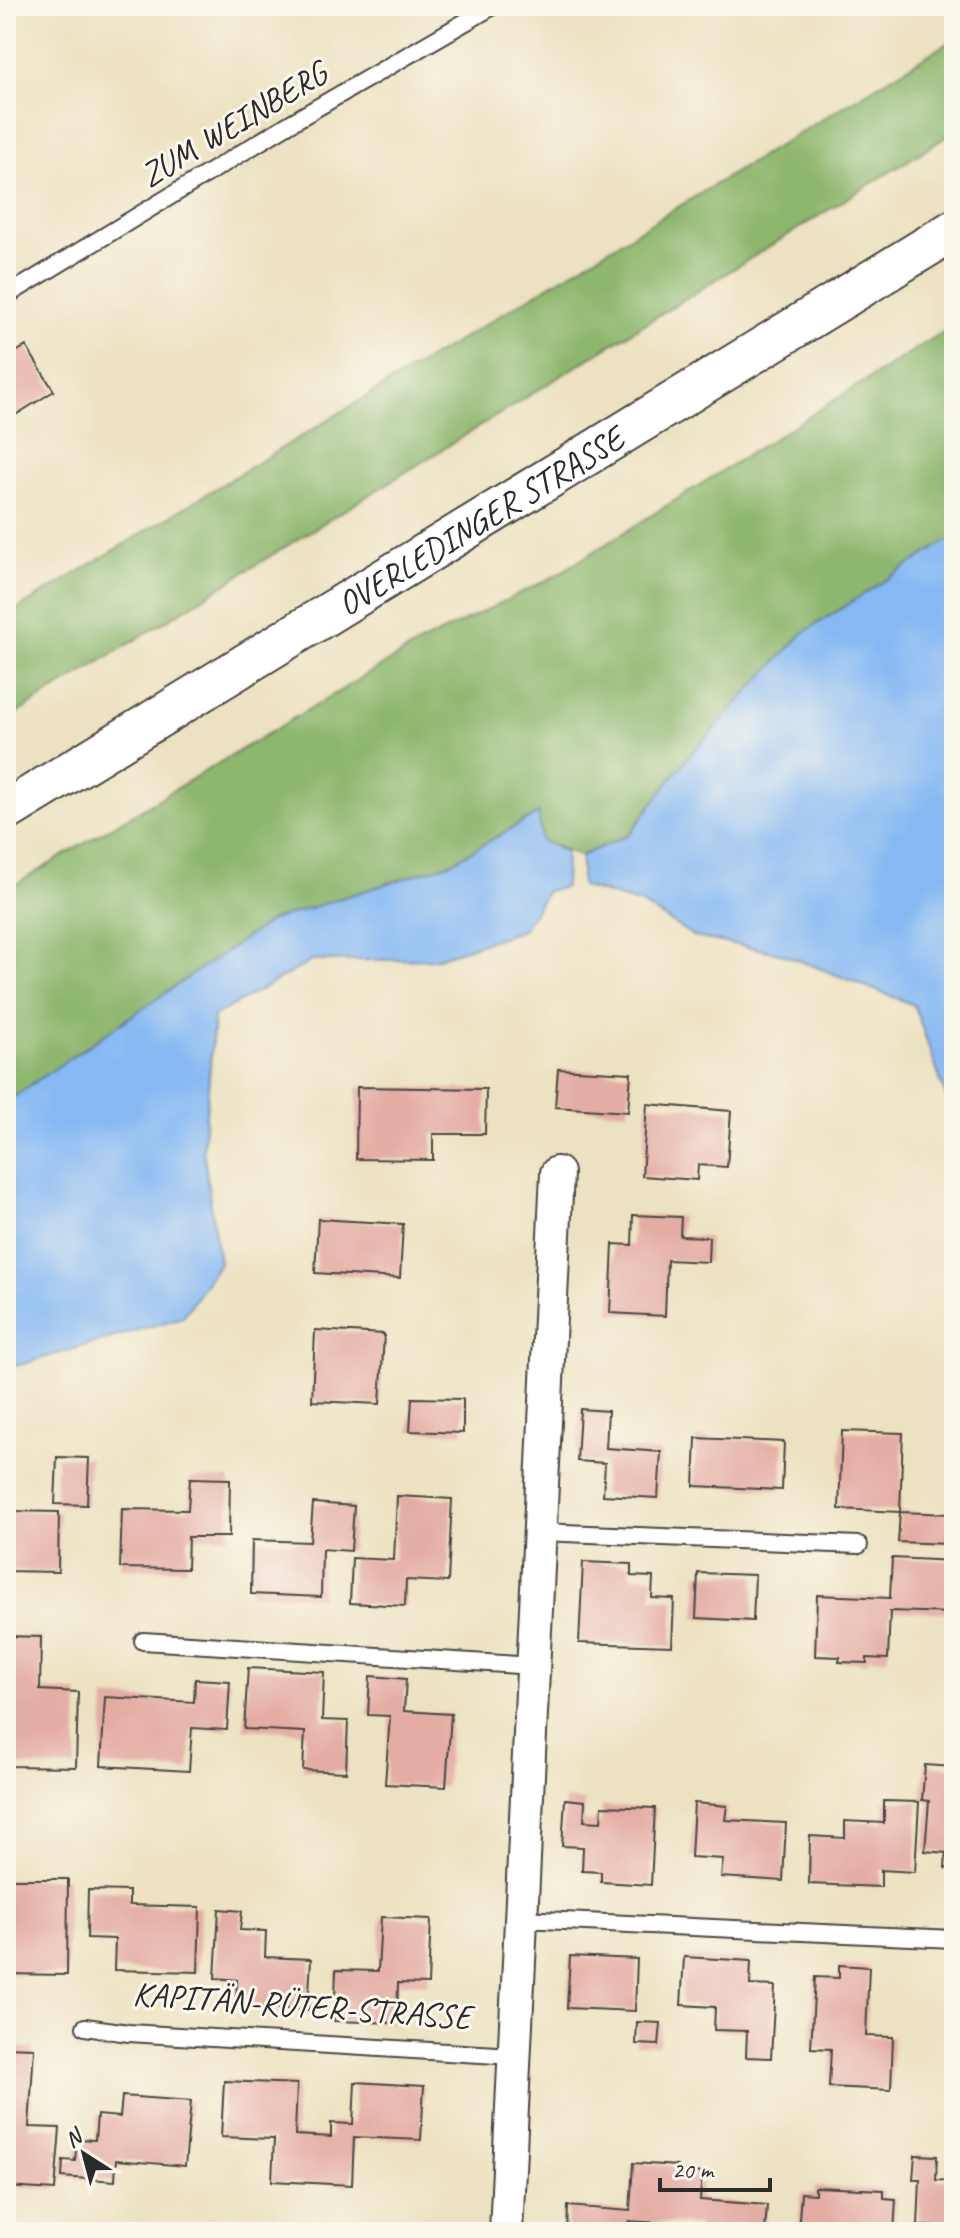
<svg xmlns="http://www.w3.org/2000/svg" width="960" height="2238" font-family="Caveat,sans-serif">
<rect width="100%" height="100%" fill="#fbf7ec"/>
<filter id="ink" filterUnits="userSpaceOnUse"><feTurbulence type="fractalNoise" baseFrequency=".0125" numOctaves="2"/><feDisplacementMap in="SourceGraphic" scale="16" xChannelSelector="R" yChannelSelector="G"/><feConvolveMatrix kernelMatrix="1 2 1 2 8 2 1 2 1" color-interpolation-filters="sRGB"/></filter>
<filter id="wash" filterUnits="userSpaceOnUse"><feTurbulence type="fractalNoise" baseFrequency=".006" numOctaves="4" result="noise"/><feDisplacementMap in="SourceGraphic" scale="32" xChannelSelector="R" yChannelSelector="G"/><feGaussianBlur stdDeviation="1.8" result="paint"/><feColorMatrix in="noise" values="0 0 0 0 0 0 0 0 0 0 0 0 0 0 0 0 0 1.4 0 .05"/><feComposite in="paint" operator="in"/></filter>
<g filter="url(#wash)">
<rect width="100%" height="100%" fill="#ece1c0"/>
<!-- forest -->
<path fill="#8eb76e" stroke="#5c714c" stroke-width="2" d="M954 39V132L6 720V616Z
M954 325V541L945 543 803 633 689 756 628 835 580 856 541 840 538 813 449 864 272 920 6 1102V890L420 643 555 576Z"/>
<!-- water -->
<path fill="#86b9f3" stroke="#58728f" stroke-width="2" d="M954 541V1119L914 1005 780 953 695 937 642 904 581 886V856L629 835 689 756 803 633 945 542Z
M539 813 541 840 566 852 565 887 547 891 523 930 434 959 312 961 214 1016 203 1150 219 1263 183 1317 6 1369V1102L272 920 449 864Z"/>
<g id="blocks">
<!-- building -->
<path fill="#e4ada4" d="M26 346 54 391 6 421V358Z
M558 1069 631 1073 628 1112 555 1107Z
M357 1087 486 1089 485 1134H433V1160L356 1159Z
M647 1104 731 1111 727 1167 698 1165 697 1180 642 1176Z
M633 1215 681 1217 680 1236 709 1237 708 1262 667 1260 665 1316 610 1313 613 1244 632 1245Z
M318 1219 403 1224 400 1278 315 1273Z
M315 1330 384 1334 380 1404 312 1401Z
M412 1398 463 1399V1433L410 1431Z
M580 1409 608 1411 606 1448 661 1452 658 1498 603 1495 605 1463 577 1461Z
M842 1431 903 1433 900 1512 839 1509Z
M696 1438 784 1442 782 1490 694 1486Z
M57 1457 89 1458 87 1505 55 1504Z
M190 1478 230 1479 229 1537H188L187 1569 120 1568 122 1509 188 1510Z
M397 1496 452 1499 448 1582 406 1580 405 1606 350 1603 352 1558 394 1560Z
M313 1503 354 1506 351 1551 322 1549 321 1597 251 1594 252 1540 310 1542Z
M7 1511 59 1512 58 1572 6 1571Z
M900 1512 950 1514 948 1544 898 1542Z
M892 1558 954 1561V1613L890 1611 888 1659 867 1658V1663L839 1662 840 1657 815 1656 817 1595 890 1598Z
M583 1562 631 1564V1576L653 1577 652 1598 674 1599 672 1646 579 1643Z
M698 1573 755 1575 753 1621 696 1618Z
M6 1636 41 1637 40 1690 78 1692 76 1767 7 1766 9 1689H6Z
M248 1668 324 1672 322 1720 348 1721 346 1772 303 1770 305 1732 244 1729Z
M370 1676 406 1679 404 1711 451 1714 446 1787 385 1784 390 1716 368 1715Z
M195 1679 230 1681 227 1730 192 1728 189 1771 101 1766 105 1697 194 1702Z
M925 1765 953 1767 951 1791H954V1869L945 1868 946 1853 925 1851 929 1801 922 1800Z
M565 1799 585 1801 584 1821 601 1822 602 1806 655 1808 651 1885 601 1882V1872L582 1871 583 1847 562 1846Z
M884 1801 919 1802 915 1872 881 1870V1887L809 1884 810 1836 845 1838V1821L884 1823Z
M694 1803 727 1806 725 1820 786 1823 783 1881 721 1877 723 1859 691 1857Z
M6 1879H68L67 1975 6 1974Z
M88 1890 129 1891V1905L200 1907 198 1972 114 1970 115 1939 87 1938Z
M219 1909 242 1911 240 1930 266 1931 265 1957 311 1959 308 2010 236 2006 237 1980 215 1978Z
M381 1917 431 1919 428 1984 398 1983 397 2023 334 2021 336 1970 378 1971Z
M570 1956 637 1959 635 2011 567 2008Z
M684 1957 751 1961 750 1985 775 1986 771 2058 746 2057 747 2031 714 2030 715 2007 681 2005Z
M839 1965 869 1967 866 2036 893 2037 891 2090 829 2087 831 2049 811 2048 815 1977 839 1978Z
M951 2000H954V2052L948 2051Z
M637 2022 661 2023 659 2045 636 2044Z
M6 2047 34 2048 29 2127 60 2128 55 2190 7 2187 9 2145H6Z
M224 2081 297 2084 295 2135 331 2137V2123L353 2124 355 2082 424 2086 421 2140 354 2137 352 2185 272 2181 274 2139 221 2137Z
M122 2096 191 2101 185 2166 116 2160 115 2181 62 2177 63 2160 75 2161 77 2139 95 2140 97 2115 120 2117Z
M915 2155 937 2156 936 2180 954 2181V2227L918 2226 920 2179H913Z
M633 2163 677 2166V2171L702 2173 700 2200 767 2205 765 2232H698V2225L629 2221 628 2232H567L568 2206 630 2211Z
M815 2187 884 2190V2198L896 2199 894 2232H798L801 2193 815 2194Z"/>
</g>
</g>
<g filter="url(#ink)">
<use href="#blocks" fill-opacity="0" stroke="#484641" stroke-width="2"/>
<g fill="none" stroke-linecap="round" stroke-linejoin="round">
<defs>
<path id="service" d="M6 296 294 121 493 6
M540 1532 859 1545
M143 1641 533 1666
M521 1919 954 1939
M85 2027 129 2033 514 2056"/>
<path id="minor" d="M506 2232 557 1173"/>
<g id="tertiary">
<path id="s1" d="M6 811 954 230"/>
</g>
</defs>
<!-- service casing -->
<use href="#service" stroke="#484641" stroke-width="20"/>
<!-- minor casing -->
<use href="#minor" stroke="#484641" stroke-width="36"/>
<!-- tertiary casing -->
<use href="#tertiary" stroke="#484641" stroke-width="44"/>
<!-- service -->
<use href="#service" stroke="#fff" stroke-width="16"/>
<!-- minor -->
<use href="#minor" stroke="#fff" stroke-width="32"/>
<!-- tertiary -->
<use href="#tertiary" stroke="#fff" stroke-width="40"/>
</g>
</g>
<g text-anchor="middle" dominant-baseline="central" stroke-width="6" stroke-linejoin="round" paint-order="stroke">
<!-- street labels -->
<g font-size="34" fill="#2b2b2b" stroke="#fbf7ec">
<text transform="translate(233 124) rotate(-31)">ZUM WEINBERG</text>
<text stroke="none"><textPath href="#s1" startOffset="556">OVERLEDINGER STRASSE</textPath></text>
<text transform="translate(302 2005) rotate(4)">KAPITÄN-RÜTER-STRASSE</text>
</g>
</g>
<!-- margin -->
<rect width="960" height="2238" fill="none" stroke="#fbf7ec" stroke-width="32"/>
<!-- north arrow -->
<g transform="translate(84 2154) rotate(324)" stroke="#fbf7ec" stroke-width="6" paint-order="stroke">
<path d="M0-6L14 30L0 20L-14 30Z" fill="#2b2b2b"/>
<text y="-12" font-size="22" font-weight="bold" text-anchor="middle" fill="#2b2b2b">N</text>
</g>
<!-- scale -->
<path d="M660 2178v12h110v-12" fill="none" stroke="#2b2b2b" stroke-width="4"/>
<text x="672" y="2178" font-size="24" fill="#2b2b2b" stroke="#fbf7ec" stroke-width="6" paint-order="stroke">20 m</text>
</svg>
